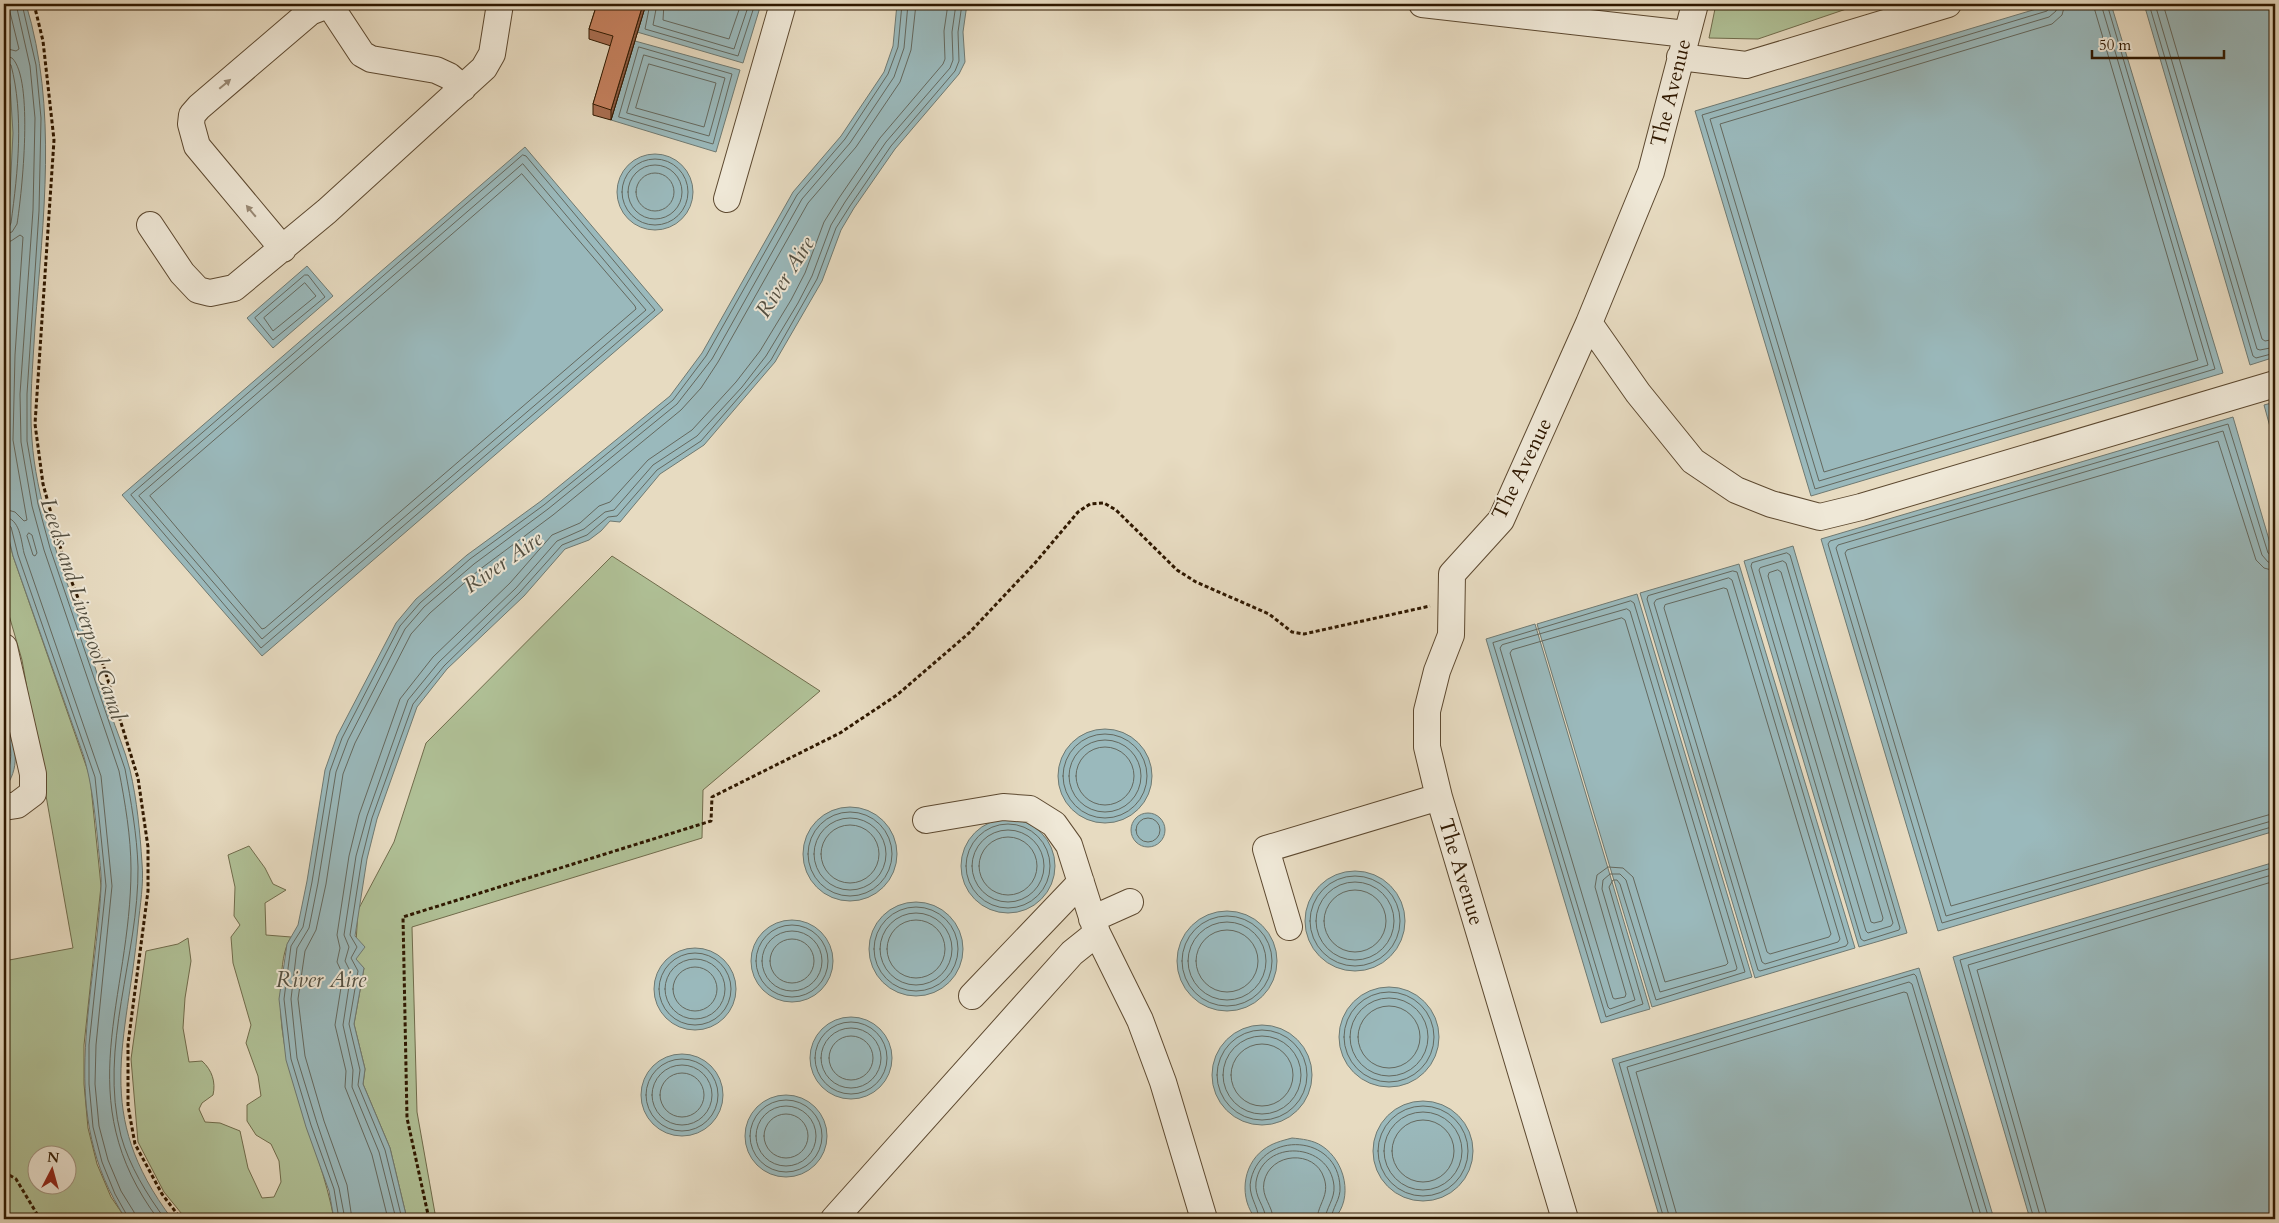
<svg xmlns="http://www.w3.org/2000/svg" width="2279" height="1223" font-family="Cardo,serif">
<rect width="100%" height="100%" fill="#e7dbc1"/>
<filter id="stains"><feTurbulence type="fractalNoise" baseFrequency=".004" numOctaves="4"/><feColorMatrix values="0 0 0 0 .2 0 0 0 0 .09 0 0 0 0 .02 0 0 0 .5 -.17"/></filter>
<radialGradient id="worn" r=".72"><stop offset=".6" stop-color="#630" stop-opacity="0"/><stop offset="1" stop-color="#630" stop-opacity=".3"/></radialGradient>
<!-- green -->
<path fill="#b0c197" stroke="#706c4c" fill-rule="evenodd" d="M1716 4H1861L1758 39 1709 38Z
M4 58C21 117 12 181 4 240Z
M4 519 13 556 90 777 101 886 84 1045V1084L88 1128 97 1164 111 1197 126 1219H4V961L73 948 22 660 4 598ZM38 1156H68V1186H38Z
M612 556 820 691 703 790 702 838 412 927 417 1112 436 1219H407L390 1148 363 1084 365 1069 354 1024 364 968 355 959 358 910 394 842 426 743Z
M249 846 265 868 273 884 286 890 265 903 266 935 291 937C283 950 282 967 281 982 274 1066 319 1139 334 1219H186L164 1192 138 1142 131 1059 146 951 178 944 188 938 191 961 185 998 183 1028 189 1062 202 1061C212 1070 216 1082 213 1095L202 1103 199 1109 205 1122 220 1123 240 1131 248 1168 262 1198 274 1197 281 1182 279 1161 271 1144 256 1135 247 1121V1105L261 1096 258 1076 246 1043 251 1025 233 963 231 937 240 925 234 916 235 887 228 855Z"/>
<!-- water -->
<path fill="#9ab9bc" stroke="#6f7971" d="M4 4H26C58 109 43 219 35 327 33 364 29 403 32 440 36 496 56 551 74 603 86 639 97 675 110 711 116 730 125 750 130 770 137 800 140 832 142 863 144 884 140 905 138 926 127 1044 92 1113 172 1219H126C56 1115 95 1003 101 888 102 873 99 858 98 843 95 813 92 785 84 757L13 556 4 518V240L10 193 13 133 10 85 4 58Z
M646 4H761L743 63 637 32Z
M897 4H967L963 32 965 62 959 74 895 149 854 208 841 230 822 281 775 362 704 445 660 474 620 522 610 521 601 531 589 540 565 549 524 596 447 669 417 707 377 819 367 859 355 936 365 947 356 959 364 968 354 1024 365 1069 363 1084 390 1148 407 1219H334L329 1191 306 1127 286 1060 279 999 287 944 298 925 307 881 325 770 337 736 396 623 416 599 467 555 541 501 670 396 702 353 793 192 841 136 884 72 893 46Z
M2053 4H2111L2223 373 1811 496 1695 111Z
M2144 4H2275V357L2250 365Z
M635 41 740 70 716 152 611 120Z
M525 147 663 310 262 656 122 495Z
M617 192a38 38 0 1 1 76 0a38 38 0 1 1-76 0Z
M307 266 333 296 273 348 247 318Z
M2275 402V445L2264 405Z
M2233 417 2275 560V831L1938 931 1821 539Z
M1793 546 1907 933 1859 947 1744 561Z
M1739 564 1855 948 1755 978 1640 593Z
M1637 594 1752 977 1652 1007 1537 624Z
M1535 624 1650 1009 1601 1023 1486 639Z
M4 724C18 744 20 770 4 789Z
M1058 776a47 47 0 1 1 94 0a47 47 0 1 1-94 0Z
M803 854a47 47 0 1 1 94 0a47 47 0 1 1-94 0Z
M1131 830a17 17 0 1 1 34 0a17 17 0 1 1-34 0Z
M961 866a47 47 0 1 1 94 0a47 47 0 1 1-94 0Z
M2275 862V1219H2030L1953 957Z
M1305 921a50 50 0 1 1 100 0a50 50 0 1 1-100 0Z
M869 949a47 47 0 1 1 94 0a47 47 0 1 1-94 0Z
M1177 961a50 50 0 1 1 100 0a50 50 0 1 1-100 0Z
M751 961a41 41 0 1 1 82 0a41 41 0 1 1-82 0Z
M654 989a41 41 0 1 1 82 0a41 41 0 1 1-82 0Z
M1919 968 1994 1219H1660L1612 1059Z
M1339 1037a50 50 0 1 1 100 0a50 50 0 1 1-100 0Z
M810 1058a41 41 0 1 1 82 0a41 41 0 1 1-82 0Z
M1212 1075a50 50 0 1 1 100 0a50 50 0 1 1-100 0Z
M641 1095a41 41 0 1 1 82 0a41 41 0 1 1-82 0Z
M745 1136a41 41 0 1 1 82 0a41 41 0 1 1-82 0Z
M1373 1151a50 50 0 1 1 100 0a50 50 0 1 1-100 0Z
M1292 1138C1302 1139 1313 1140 1322 1146 1345 1161 1354 1198 1334 1219H1256C1239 1199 1242 1166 1263 1150 1272 1143 1281 1141 1292 1138Z"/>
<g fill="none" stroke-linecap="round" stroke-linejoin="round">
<!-- shore -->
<path stroke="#64685e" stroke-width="1" d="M16 4 30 66 35 118 33 210 20 394 21 442 32 506 44 550 119 771C125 802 131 837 131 869 131 999 68 1099 158 1219
M22 4 36 65 41 118 39 211 27 394V441L38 504 50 548 125 769C131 801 137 835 138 867 139 956 98 1047 121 1136 129 1165 147 1195 165 1219
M650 4 645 29 738 56 755 4
M657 4 653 25 734 49 749 4
M664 4 663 20 729 39 741 4
M2051 4 2047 11 1702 115 1815 489 2215 369 2107 4
M2057 4 2056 11 2049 17 1710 119 1819 481 2208 365 2101 4
M2065 4 2062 15 2052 24 1720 124 1824 472 2198 360 2093 4
M2149 4 2253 356 2256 358 2275 353
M2155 4 2257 349 2260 350 2275 347
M2163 4 2262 339 2265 341 2275 339
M639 47 732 74 713 144 619 117Z
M4 48 16 51 19 49 8 4
M4 55 12 58C34 79 22 193 17 224L12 232 4 234
M644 55 725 78 709 136 627 113Z
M4 62 11 65C24 115 18 171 11 223L9 227 4 228
M649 64 716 83 704 127 636 108Z
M523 155 526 156 655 310 261 648 131 495Z
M622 192a33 33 0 1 1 66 0a33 33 0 1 1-66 0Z
M523 164 646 310 262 639 139 496Z
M628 192a27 27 0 1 1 54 0a27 27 0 1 1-54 0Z
M636 192a19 19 0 1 1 38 0a19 19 0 1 1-38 0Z
M522 174 635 306 636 309 265 628 262 629 150 496Z
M4 242 11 241 20 235 23 237 15 355 13 440 27 520 24 521 15 512 4 509
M305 275H308L325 297 273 340 255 318Z
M305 283 316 296 273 331 264 318Z
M4 517C20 518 21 540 24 553L101 776 112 886 96 1045 95 1084 99 1126 108 1160 121 1191 134 1212 136 1219
M4 523 11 527 18 555 95 777 106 886 89 1045V1084L93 1127 102 1162 115 1194 129 1219
M29 533 32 535 37 553 35 556 33 555 27 536Z
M1787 553 1790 555 1900 928 1899 930 1864 941 1861 939 1751 566 1752 563Z
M2275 557 2268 553 2228 424 1830 541 1828 544 1942 923 2275 826
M1783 561 1786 563 1893 923 1891 926 1868 933 1866 931 1759 570 1760 568Z
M2275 564 2268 562 2262 555 2223 431 1838 545 1836 548 1946 916 2275 820
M1778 570 1781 572 1883 918 1882 921 1874 923 1871 922 1768 576 1769 573Z
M1733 571 1737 572 1848 943 1846 946 1760 971 1758 970 1647 599 1648 596Z
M2275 571 2264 568 2256 560 2218 441 1847 550 1845 553 1951 906 2275 813
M1729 578 1732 580 1840 939 1838 942 1765 964 1762 962 1654 603 1656 600Z
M1724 588 1727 589 1831 934 1829 937 1770 954 1767 952 1664 608 1665 605Z
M1631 601 1634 603 1745 972 1656 1000 1620 884 1617 880H1613L1609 887 1643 1004 1606 1017 1493 643Z
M1627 609 1630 611 1737 968 1736 970 1660 992 1626 880 1620 874H1610L1603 880 1602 889 1635 1000 1610 1009 1608 1007 1500 648 1502 645Z
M1622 618 1625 620 1728 963 1726 965 1665 982 1633 877 1623 868 1608 867 1597 875 1595 887 1626 994 1625 997 1615 999 1613 998 1510 653 1512 650Z
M4 732C15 747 11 766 4 782
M1063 776a42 42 0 1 1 84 0a42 42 0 1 1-84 0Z
M1069 776a36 36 0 1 1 72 0a36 36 0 1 1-72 0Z
M1076 776a29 29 0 1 1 58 0a29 29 0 1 1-58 0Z
M808 854a42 42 0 1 1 84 0a42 42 0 1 1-84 0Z
M814 854a36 36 0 1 1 72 0a36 36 0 1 1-72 0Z
M1136 830a12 12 0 1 1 24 0a12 12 0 1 1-24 0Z
M966 866a42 42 0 1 1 84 0a42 42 0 1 1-84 0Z
M821 854a29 29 0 1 1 58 0a29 29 0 1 1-58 0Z
M972 866a36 36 0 1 1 72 0a36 36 0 1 1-72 0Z
M979 866a29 29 0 1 1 58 0a29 29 0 1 1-58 0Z
M1310 921a45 45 0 1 1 90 0a45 45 0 1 1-90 0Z
M1316 921a39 39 0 1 1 78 0a39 39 0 1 1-78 0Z
M1324 921a31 31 0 1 1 62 0a31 31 0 1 1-62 0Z
M874 949a42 42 0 1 1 84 0a42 42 0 1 1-84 0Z
M880 949a36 36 0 1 1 72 0a36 36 0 1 1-72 0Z
M1182 961a45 45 0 1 1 90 0a45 45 0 1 1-90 0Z
M887 949a29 29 0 1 1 58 0a29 29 0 1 1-58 0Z
M1188 961a39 39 0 1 1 78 0a39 39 0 1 1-78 0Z
M756 961a36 36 0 1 1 72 0a36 36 0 1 1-72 0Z
M1196 961a31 31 0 1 1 62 0a31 31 0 1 1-62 0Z
M762 961a30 30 0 1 1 60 0a30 30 0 1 1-60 0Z
M770 961a22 22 0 1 1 44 0a22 22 0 1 1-44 0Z
M659 989a36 36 0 1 1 72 0a36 36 0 1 1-72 0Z
M665 989a30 30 0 1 1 60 0a30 30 0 1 1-60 0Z
M673 989a22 22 0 1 1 44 0a22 22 0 1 1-44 0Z
M1344 1037a45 45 0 1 1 90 0a45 45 0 1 1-90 0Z
M1350 1037a39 39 0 1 1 78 0a39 39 0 1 1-78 0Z
M1358 1037a31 31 0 1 1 62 0a31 31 0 1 1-62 0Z
M815 1058a36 36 0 1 1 72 0a36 36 0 1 1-72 0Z
M821 1058a30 30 0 1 1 60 0a30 30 0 1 1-60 0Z
M1217 1075a45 45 0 1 1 90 0a45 45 0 1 1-90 0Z
M829 1058a22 22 0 1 1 44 0a22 22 0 1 1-44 0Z
M1223 1075a39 39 0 1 1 78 0a39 39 0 1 1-78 0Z
M1231 1075a31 31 0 1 1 62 0a31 31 0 1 1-62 0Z
M646 1095a36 36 0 1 1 72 0a36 36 0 1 1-72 0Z
M652 1095a30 30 0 1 1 60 0a30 30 0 1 1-60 0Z
M660 1095a22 22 0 1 1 44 0a22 22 0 1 1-44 0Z
M750 1136a36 36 0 1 1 72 0a36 36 0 1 1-72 0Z
M1378 1151a45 45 0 1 1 90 0a45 45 0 1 1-90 0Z
M756 1136a30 30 0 1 1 60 0a30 30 0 1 1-60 0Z
M1384 1151a39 39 0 1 1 78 0a39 39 0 1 1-78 0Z
M764 1136a22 22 0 1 1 44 0a22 22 0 1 1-44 0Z
M1392 1151a31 31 0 1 1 62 0a31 31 0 1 1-62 0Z
M339 1219 334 1189 311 1125 291 1059 284 999 291 946 303 927 312 882 330 771 342 738 400 626 420 603 470 559 544 505 673 400 706 356 797 195 845 139 888 74 898 47 902 4
M345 1219 339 1188 317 1123 297 1058 291 999 297 948 309 928 318 883 336 772 348 740 405 629 424 607 474 564 548 509 677 404 712 359 802 199 850 143 894 77 904 48 908 4
M352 1219 347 1185 324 1121 305 1056 298 999 305 951 316 930 326 884 343 774 355 743 411 634 430 613 479 570 553 515 681 410 701 388 718 362 808 203 856 147 900 82 911 50 916 4
M388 1219 372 1155 345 1087 346 1071 335 1025 343 975 337 962 340 948 337 935 349 856 359 815 400 699 433 657 510 583 552 535 580 523 599 506 610 502 648 460 692 430 736 382 760 351 791 300 805 273 824 222 839 198 880 138 943 64 945 59 944 31 948 4
M396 1219 379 1152 352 1087 353 1070 343 1025 351 973 345 961 349 947 344 935 356 856 367 816 408 700 439 662 516 588 557 541 584 529 605 512 614 510 653 465 697 436 742 387 766 356 798 303 812 276 831 225 845 202 886 142 950 68 953 60 952 32 956 4
M402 1219 385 1150 358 1085 360 1070 349 1024 358 971 351 958 357 947 350 935 362 858 372 818 413 704 444 666 520 592 562 545 587 535 608 517 617 516 657 470 701 441 771 360 817 279 836 228 850 206 891 146 955 71 959 61 958 32 962 4
M1259 1219C1258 1205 1247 1195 1251 1179 1263 1130 1338 1134 1340 1187 1341 1199 1332 1208 1331 1219
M1266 1219C1265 1206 1254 1197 1256 1182 1263 1138 1330 1142 1334 1186 1335 1199 1326 1208 1325 1219
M1273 1219C1273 1206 1261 1197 1264 1182 1270 1152 1315 1149 1324 1178 1330 1195 1318 1204 1317 1219
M1664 1219 1619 1063 1914 974 1916 976 1989 1219
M1670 1219 1627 1067 1909 982 1912 984 1982 1219
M1678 1219 1636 1072 1904 992 1907 993 1975 1219
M2034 1219 1960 960 2275 867
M2041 1219 1968 965 2275 874
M2048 1219 1977 970 2275 881"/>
<defs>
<path id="minor" d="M329 4 362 54 371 59 436 70 449 76 463 88
M1422 4 1686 34
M1680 57 1746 65 1948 4
M727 199 783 4
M150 225 182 273 198 290 210 293 234 288 327 211 484 68 492 54 500 4
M283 249 197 146 191 124 192 115 199 107 310 12 328 5
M1589 323 1638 393 1693 461 1736 490 1771 504 1820 517 1861 507 2275 384
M4 647 33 774V793L17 805 4 807
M926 820 1003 807 1030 809 1054 824 1069 845 1097 933 1140 1020 1163 1082 1204 1219
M1092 919 1130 902
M1289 927 1266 849 1439 797
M972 996 1081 882
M834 1219 1072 953 1097 933
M1565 1219 1439 797 1427 747V711L1437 671 1451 635 1452 574 1501 520 1589 323 1651 172 1695 4"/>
</defs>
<!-- minor casing -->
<use href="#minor" stroke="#5d4930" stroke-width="28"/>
<!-- path -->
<path stroke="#2f1800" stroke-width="3" stroke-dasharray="4 2.5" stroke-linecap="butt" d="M34 4 43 41 54 140 35 424 43 484 65 564 102 661 138 778 148 847V891L128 1044V1106L135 1144 162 1194 181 1219
M4 1172 16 1179 40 1219
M429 1219 407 1118 403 917 711 821 712 797 840 733 897 695 969 633 1035 563 1078 512 1090 504 1104 503 1116 510 1177 570 1196 582 1269 614 1292 632 1304 634 1430 606"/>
<!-- minor -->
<use href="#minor" stroke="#efe8d7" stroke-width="26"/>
</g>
<!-- wall -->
<path fill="#aa6f52" stroke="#2f1800" d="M597 4H646L611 120 593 115V104L611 46 589 39V29Z"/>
<!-- shaded-wall -->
<path fill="#8b5a42" stroke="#2f1800" d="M643 4H646L611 120V110Z"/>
<!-- building -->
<path fill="#c6815f" stroke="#2f1800" d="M597 4H643L611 110 593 104 613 36 589 29Z"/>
<!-- one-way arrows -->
<defs><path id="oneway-solid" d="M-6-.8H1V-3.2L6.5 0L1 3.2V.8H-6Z" transform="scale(1.25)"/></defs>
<g fill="#998a76">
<use href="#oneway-solid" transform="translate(225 84) rotate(-40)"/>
<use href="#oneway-solid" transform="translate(251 211) rotate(-130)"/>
</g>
<g text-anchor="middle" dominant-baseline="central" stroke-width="4" stroke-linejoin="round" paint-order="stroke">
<!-- street labels -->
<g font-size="21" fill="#2f1800" stroke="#efe8d7">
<text transform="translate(1671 93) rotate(-76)">The Avenue</text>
<text transform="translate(1522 469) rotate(-64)">The Avenue</text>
<text transform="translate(1461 872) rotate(73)">The Avenue</text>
</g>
<!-- water labels -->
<g font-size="22" font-style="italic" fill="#545042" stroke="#efe8d7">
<text transform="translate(785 277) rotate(-58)">River Aire</text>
<text transform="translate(503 562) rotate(-35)">River Aire</text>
<text transform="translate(83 609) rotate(72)">Leeds and Liverpool Canal</text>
<text x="321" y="980">River Aire</text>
</g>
</g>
<!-- margin -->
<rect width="2279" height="1223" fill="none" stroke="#e7dbc1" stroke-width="20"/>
<rect x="5" y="5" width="2269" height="1213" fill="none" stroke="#2f1800" stroke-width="2.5"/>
<rect x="10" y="10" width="2259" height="1203" fill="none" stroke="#2f1800"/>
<!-- north arrow -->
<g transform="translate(52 1170) rotate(6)"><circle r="24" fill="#efe8d7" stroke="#a29581"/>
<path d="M0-4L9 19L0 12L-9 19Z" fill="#8f2418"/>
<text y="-8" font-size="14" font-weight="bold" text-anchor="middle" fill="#2f1800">N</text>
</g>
<!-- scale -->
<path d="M2092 50v8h132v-8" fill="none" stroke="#2f1800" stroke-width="2.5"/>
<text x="2099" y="50" font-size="15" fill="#2f1800" stroke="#efe8d7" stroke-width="4" paint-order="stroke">50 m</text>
<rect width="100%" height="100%" filter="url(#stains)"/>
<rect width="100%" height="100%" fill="url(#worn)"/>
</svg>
